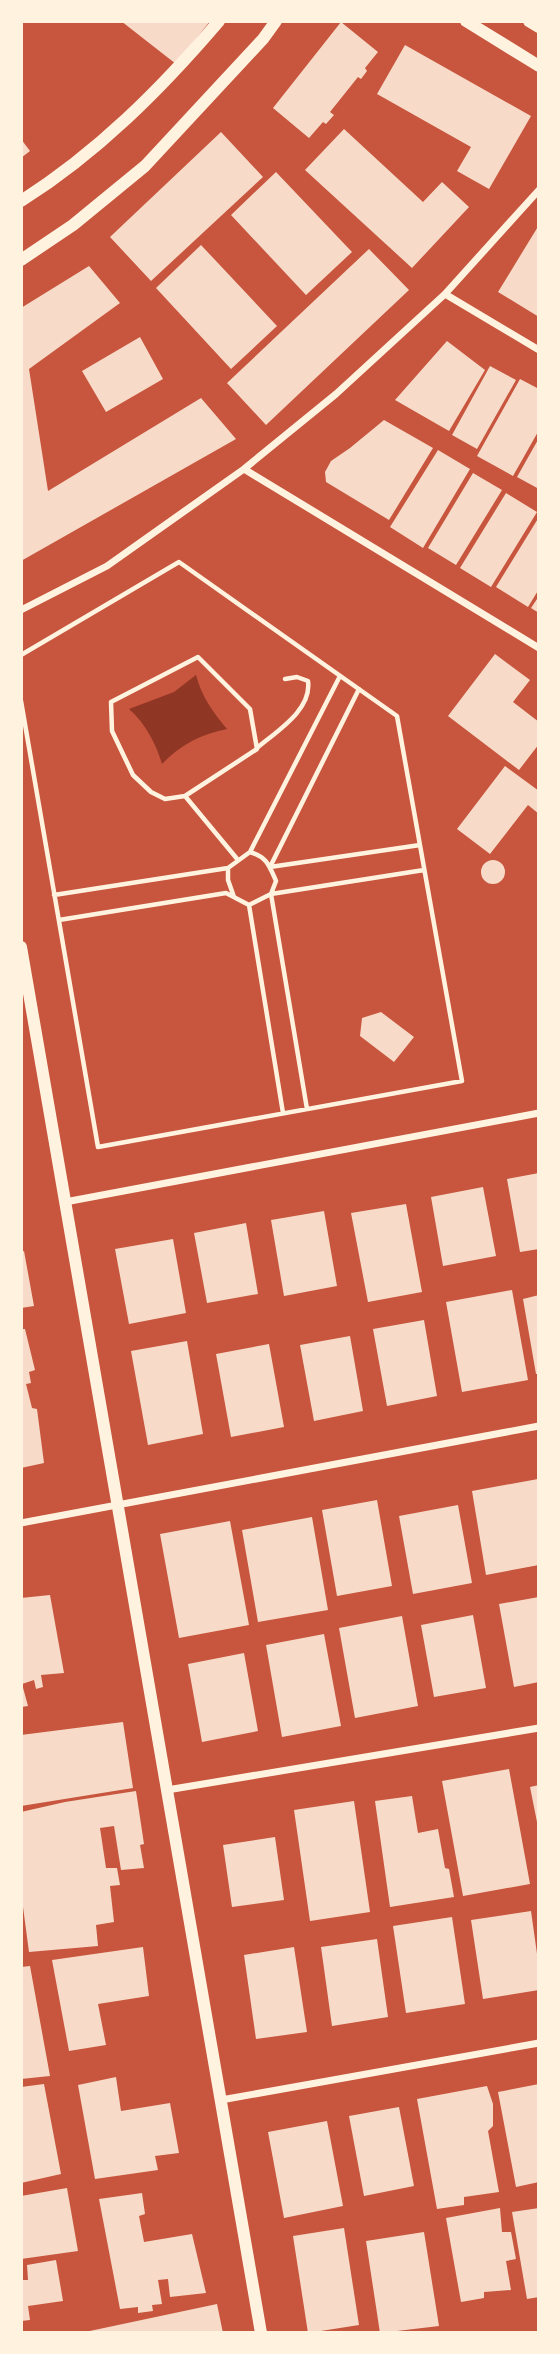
<svg xmlns="http://www.w3.org/2000/svg" width="560" height="2354" font-family="Montserrat,sans-serif">
<rect width="100%" height="100%" fill="#c8553d"/>
<!-- water -->
<path fill="#8f3625" d="M196 675C202 697 212 711 227 729 201 734 180 745 162 764 156 744 146 724 129 709L174 692Z"/>
<!-- building -->
<path fill="#f7dbc8" d="M121 21H210L176 64Z
M341 22 378 52 365 68 367 71 361 79 358 77 330 112 334 115 326 124 323 122 309 138 273 108Z
M405 45 531 116 489 189 457 171 471 147 377 94Z
M344 129 423 202 442 182 469 207 412 268 305 170Z
M221 132 263 177 151 281 110 237Z
M21 139 30 151 21 158Z
M276 172 352 252 306 295 231 215Z
M539 225V317L498 292Z
M201 245 277 326 231 369 156 288Z
M369 249 409 290 266 425 227 383Z
M89 266 120 303 29 369 48 491 201 398 236 439 21 561V308Z
M140 337 163 379 106 412 82 371Z
M447 341 485 370 449 431 395 400Z
M490 366 516 380 477 449 452 435Z
M520 379 539 389V430L513 476 477 456Z
M384 420 433 448 389 520 326 482 325 472 331 461 350 448Z
M539 438V489L517 477Z
M438 450 470 469 423 548 390 527Z
M473 473 502 490 456 565 428 548Z
M506 493 537 512 491 587 460 568Z
M539 517V589L528 607 496 587Z
M539 596V613L531 608Z
M495 654 530 680 513 702 539 722V744L519 770 448 716Z
M505 766 539 791V814L528 805 490 854 457 829Z
M481 872a12 12 0 1 1 24 0a12 12 0 1 1-24 0Z
M381 1012 414 1037 394 1062 360 1036 362 1018Z
M539 1173V1249L520 1252 507 1179Z
M483 1187 496 1256 443 1266 431 1197Z
M406 1204 422 1292 368 1302 351 1213Z
M324 1211 337 1286 284 1296 271 1220Z
M246 1223 258 1294 207 1303 194 1233Z
M173 1239 186 1313 129 1324 115 1249Z
M24 1251 34 1306 21 1308V1252Z
M512 1290 528 1380 462 1392 446 1302Z
M539 1295V1374H536L523 1299Z
M424 1320 437 1396 387 1406 373 1329Z
M21 1329H25L35 1370 29 1372 31 1383 26 1384 32 1408 37 1409 44 1463 21 1468Z
M350 1336 363 1411 314 1421 300 1345Z
M187 1341 203 1434 148 1445 131 1351Z
M269 1344 284 1427 231 1437 216 1354Z
M538 1479 539 1565 486 1575 472 1491Z
M377 1500 392 1586 337 1596 322 1510Z
M458 1505 472 1583 413 1594 399 1516Z
M312 1517 328 1610 258 1622 242 1530Z
M230 1521 249 1625 179 1638 160 1534Z
M50 1595 64 1673 41 1675 43 1687 36 1689 34 1680 22 1684 28 1706 21 1707V1598Z
M539 1597V1682L514 1687 499 1604Z
M473 1615 486 1688 434 1697 421 1625Z
M402 1616 418 1706 355 1718 339 1628Z
M324 1634 341 1726 282 1737 266 1645Z
M244 1653 258 1731 202 1742 188 1664Z
M123 1722 133 1788 21 1806V1735Z
M509 1769 530 1884 463 1896 442 1781Z
M539 1785V1827H538L530 1787Z
M136 1791 144 1844 140 1845 144 1868 121 1870 114 1826 100 1828 106 1868H117L120 1885 110 1886 114 1922 96 1925 98 1946 29 1952 21 1892V1812L65 1802Z
M412 1796 418 1833 438 1829 445 1868 449 1869 454 1897 390 1907 375 1801Z
M354 1801 370 1912 310 1921 294 1810Z
M275 1837 284 1900 232 1907 223 1845Z
M531 1911 539 1968V1990L483 1999 471 1920Z
M452 1917 465 2004 406 2013 393 1926Z
M377 1939 388 2017 332 2026 321 1947Z
M143 1947 149 1996 98 2004 106 2045 69 2051 52 1960Z
M294 1947 307 2032 256 2039 244 1955Z
M30 1966 50 2076 21 2079V1967Z
M116 2077 121 2111 170 2103 179 2153 155 2156 158 2170 95 2179 78 2085Z
M44 2084 61 2174 21 2183V2087Z
M539 2084V2182L516 2187 498 2092Z
M487 2086 493 2104V2126L488 2131 499 2192 464 2197V2205L437 2209 417 2099Z
M399 2107 414 2186 364 2196 349 2116Z
M327 2121 343 2206 284 2218 268 2132Z
M67 2188 78 2251 21 2259V2196Z
M142 2193 145 2214 139 2216 144 2242 192 2234 206 2293 170 2297 168 2279 158 2280 162 2304 152 2305 153 2311 138 2313V2307L120 2309 99 2199Z
M500 2208 502 2232H511L516 2259 506 2261 511 2290 484 2292V2298L461 2302 446 2218Z
M539 2208V2297L527 2299 512 2212Z
M344 2228 359 2325 308 2333 293 2236Z
M424 2232 439 2326 380 2333 366 2241Z
M56 2260 63 2301 28 2306 30 2320 21 2321V2280H28L27 2265Z
M217 2304 223 2333H85V2332Z"/>
<g fill="none" stroke-linecap="round" stroke-linejoin="round">
<!-- path -->
<path stroke="#fff3e0" stroke-width="4.5" d="M21 655 179 562 397 716 462 1081 98 1147 21 701
M359 689 270 867 420 845
M257 748C277 731 312 710 308 681L297 677 285 679
M185 796 257 749 250 709 198 657 111 702 112 731 133 775 151 792 165 799 185 796 238 860
M228 868V880L234 897
M54 895 228 868 250 852 340 676
M249 905 271 894 276 881C269 865 267 857 250 852
M59 920 226 893 249 905 283 1113
M307 1109 271 894 424 870"/>
<!-- minor -->
<path stroke="#fff3e0" stroke-width="7" d="M445 294 539 350
M244 469 539 648
M21 610 107 566 244 469 336 394 445 294 539 190
M65 1202 539 1113
M21 1523 539 1426
M167 1790 539 1728
M221 2100 539 2043"/>
<!-- tertiary -->
<path stroke="#fff3e0" stroke-width="12" d="M466 21 539 66
M529 21 539 27
M21 201C97 153 161 89 219 21
M21 260 73 225 145 166 263 39 276 21
M21 947 261 2333"/>
</g>
<!-- border -->
<rect width="560" height="2354" fill="none" stroke="#fff3e0" stroke-width="46"/>
</svg>
